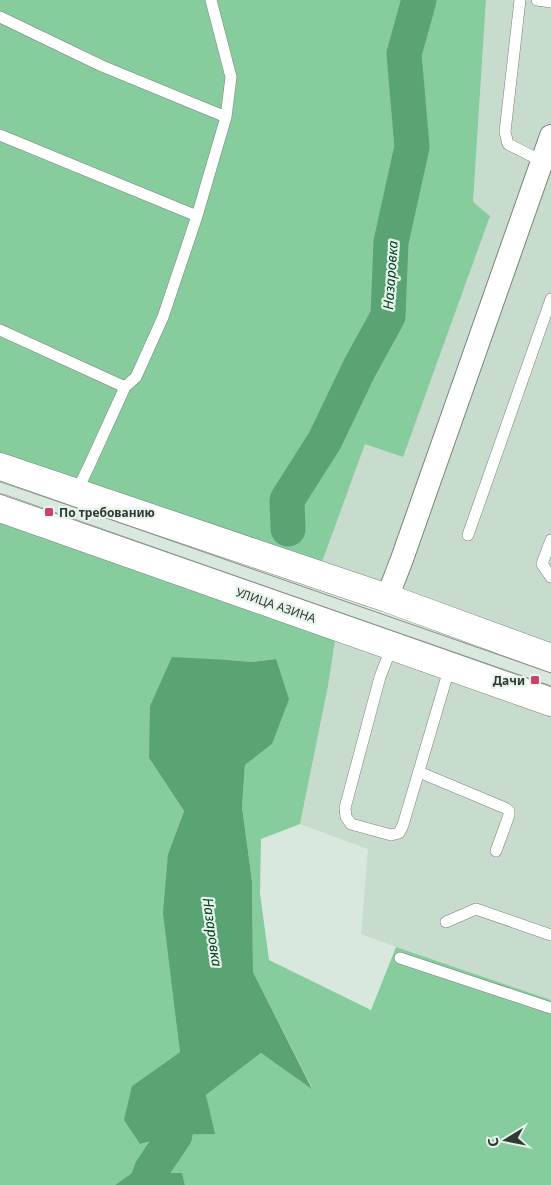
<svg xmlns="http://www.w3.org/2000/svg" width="551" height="1185" font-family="'Noto Sans',sans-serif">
<rect width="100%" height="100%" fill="#d9e8dc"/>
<!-- built -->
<path fill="#c7dccc" d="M486 0H551V646L322 562 365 443 402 457 473 202Z
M336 634 551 711V1000L396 947 361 934 368 849 300 824 328 686Z"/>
<!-- green -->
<path fill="#87cc9c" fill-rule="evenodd" d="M0 0H486L473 202 490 216 403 457 365 444 322 562 0 454Z
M0 518 336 634 328 686 300 824 261 839 260 893 269 960 371 1010 396 947 551 1000V1185H185L182 1173H132L115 1185H0ZM276 659 272 744 245 765 242 807 252 881 253 972 312 1088 261 1053 206 1095 214 1134 175 1135 140 1144 132 1086 180 1052 168 854 184 811 149 758 228 660 252 662Z"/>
<!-- water -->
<path fill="#59a472" d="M172 657 228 660 252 662 276 659 289 699 272 744 245 765 242 807 252 881 253 972 312 1089 261 1053 206 1095 215 1134 175 1135 140 1144 124 1120 132 1086 180 1052 163 913 168 854 184 811 149 758 150 706Z
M132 1173H182L185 1185H115Z"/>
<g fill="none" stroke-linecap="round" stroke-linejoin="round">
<!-- river -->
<path stroke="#59a472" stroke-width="35" d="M288 529 287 500 325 440 359 369 388 316 391 242 412 147 404 54 419 0
M146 1185 152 1169 175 1135V1089L177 1087"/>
<defs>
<path id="service" d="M520 0 505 132 508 144 542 161
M537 0 551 2
M0 17 102 66 226 117
M0 135 197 216
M0 330 125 387
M76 493 89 466 125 387 136 377 163 317 197 216 226 117 231 77 211 0
M468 535 551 299
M551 540 542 564 551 577
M392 646 380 677 345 808 346 817 351 824 391 835 399 833 403 825 450 666
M419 772 505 808 509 811V815L496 851
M446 922 476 909 551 935
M400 958 551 1008"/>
<path id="minor" d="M387 598 402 559 551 136"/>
<path id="tertiary" d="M0 467 387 598 551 658
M0 508 551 702"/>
</defs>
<!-- service casing -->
<use href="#service" stroke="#77857b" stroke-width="12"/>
<!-- minor casing -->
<use href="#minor" stroke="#77857b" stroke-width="24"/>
<!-- tertiary casing -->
<use href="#tertiary" stroke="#77857b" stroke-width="29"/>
<!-- service -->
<use href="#service" stroke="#fff" stroke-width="11"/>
<!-- minor -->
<use href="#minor" stroke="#fff" stroke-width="22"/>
<!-- tertiary -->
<use href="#tertiary" stroke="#fff" stroke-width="28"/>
<!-- tram -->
<path stroke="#869088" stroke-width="1" d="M0 481 551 673
M0 494 551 686"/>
</g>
<!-- markers -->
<g fill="#cb3f72" stroke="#e6f5ea" stroke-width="2">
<rect x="44" y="507" width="10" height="10" rx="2.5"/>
<rect x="530" y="675" width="10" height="10" rx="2.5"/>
</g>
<g text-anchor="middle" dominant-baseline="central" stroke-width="4.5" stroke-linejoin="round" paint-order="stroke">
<!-- poi labels -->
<g font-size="12" font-weight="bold" fill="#323834" stroke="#e6f5ea" text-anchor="start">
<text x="59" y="512">По требованию</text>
<text x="525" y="680" text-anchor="end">Дачи</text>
</g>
<!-- street labels -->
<g font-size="12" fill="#323834" stroke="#e6f5ea">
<text transform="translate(276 605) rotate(19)">УЛИЦА АЗИНА</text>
</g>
<!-- water labels -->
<g font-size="14" font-style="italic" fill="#02401f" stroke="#e6f5ea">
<text transform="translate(390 275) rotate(-86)">Назаровка</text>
<text transform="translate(213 932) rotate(82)">Назаровка</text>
</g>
</g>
<!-- north arrow -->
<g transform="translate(506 1140) rotate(260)" stroke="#e6f5ea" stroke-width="4" paint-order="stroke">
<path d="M0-4L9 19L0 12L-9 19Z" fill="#323834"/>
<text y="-8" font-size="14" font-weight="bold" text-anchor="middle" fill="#323834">С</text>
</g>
</svg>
